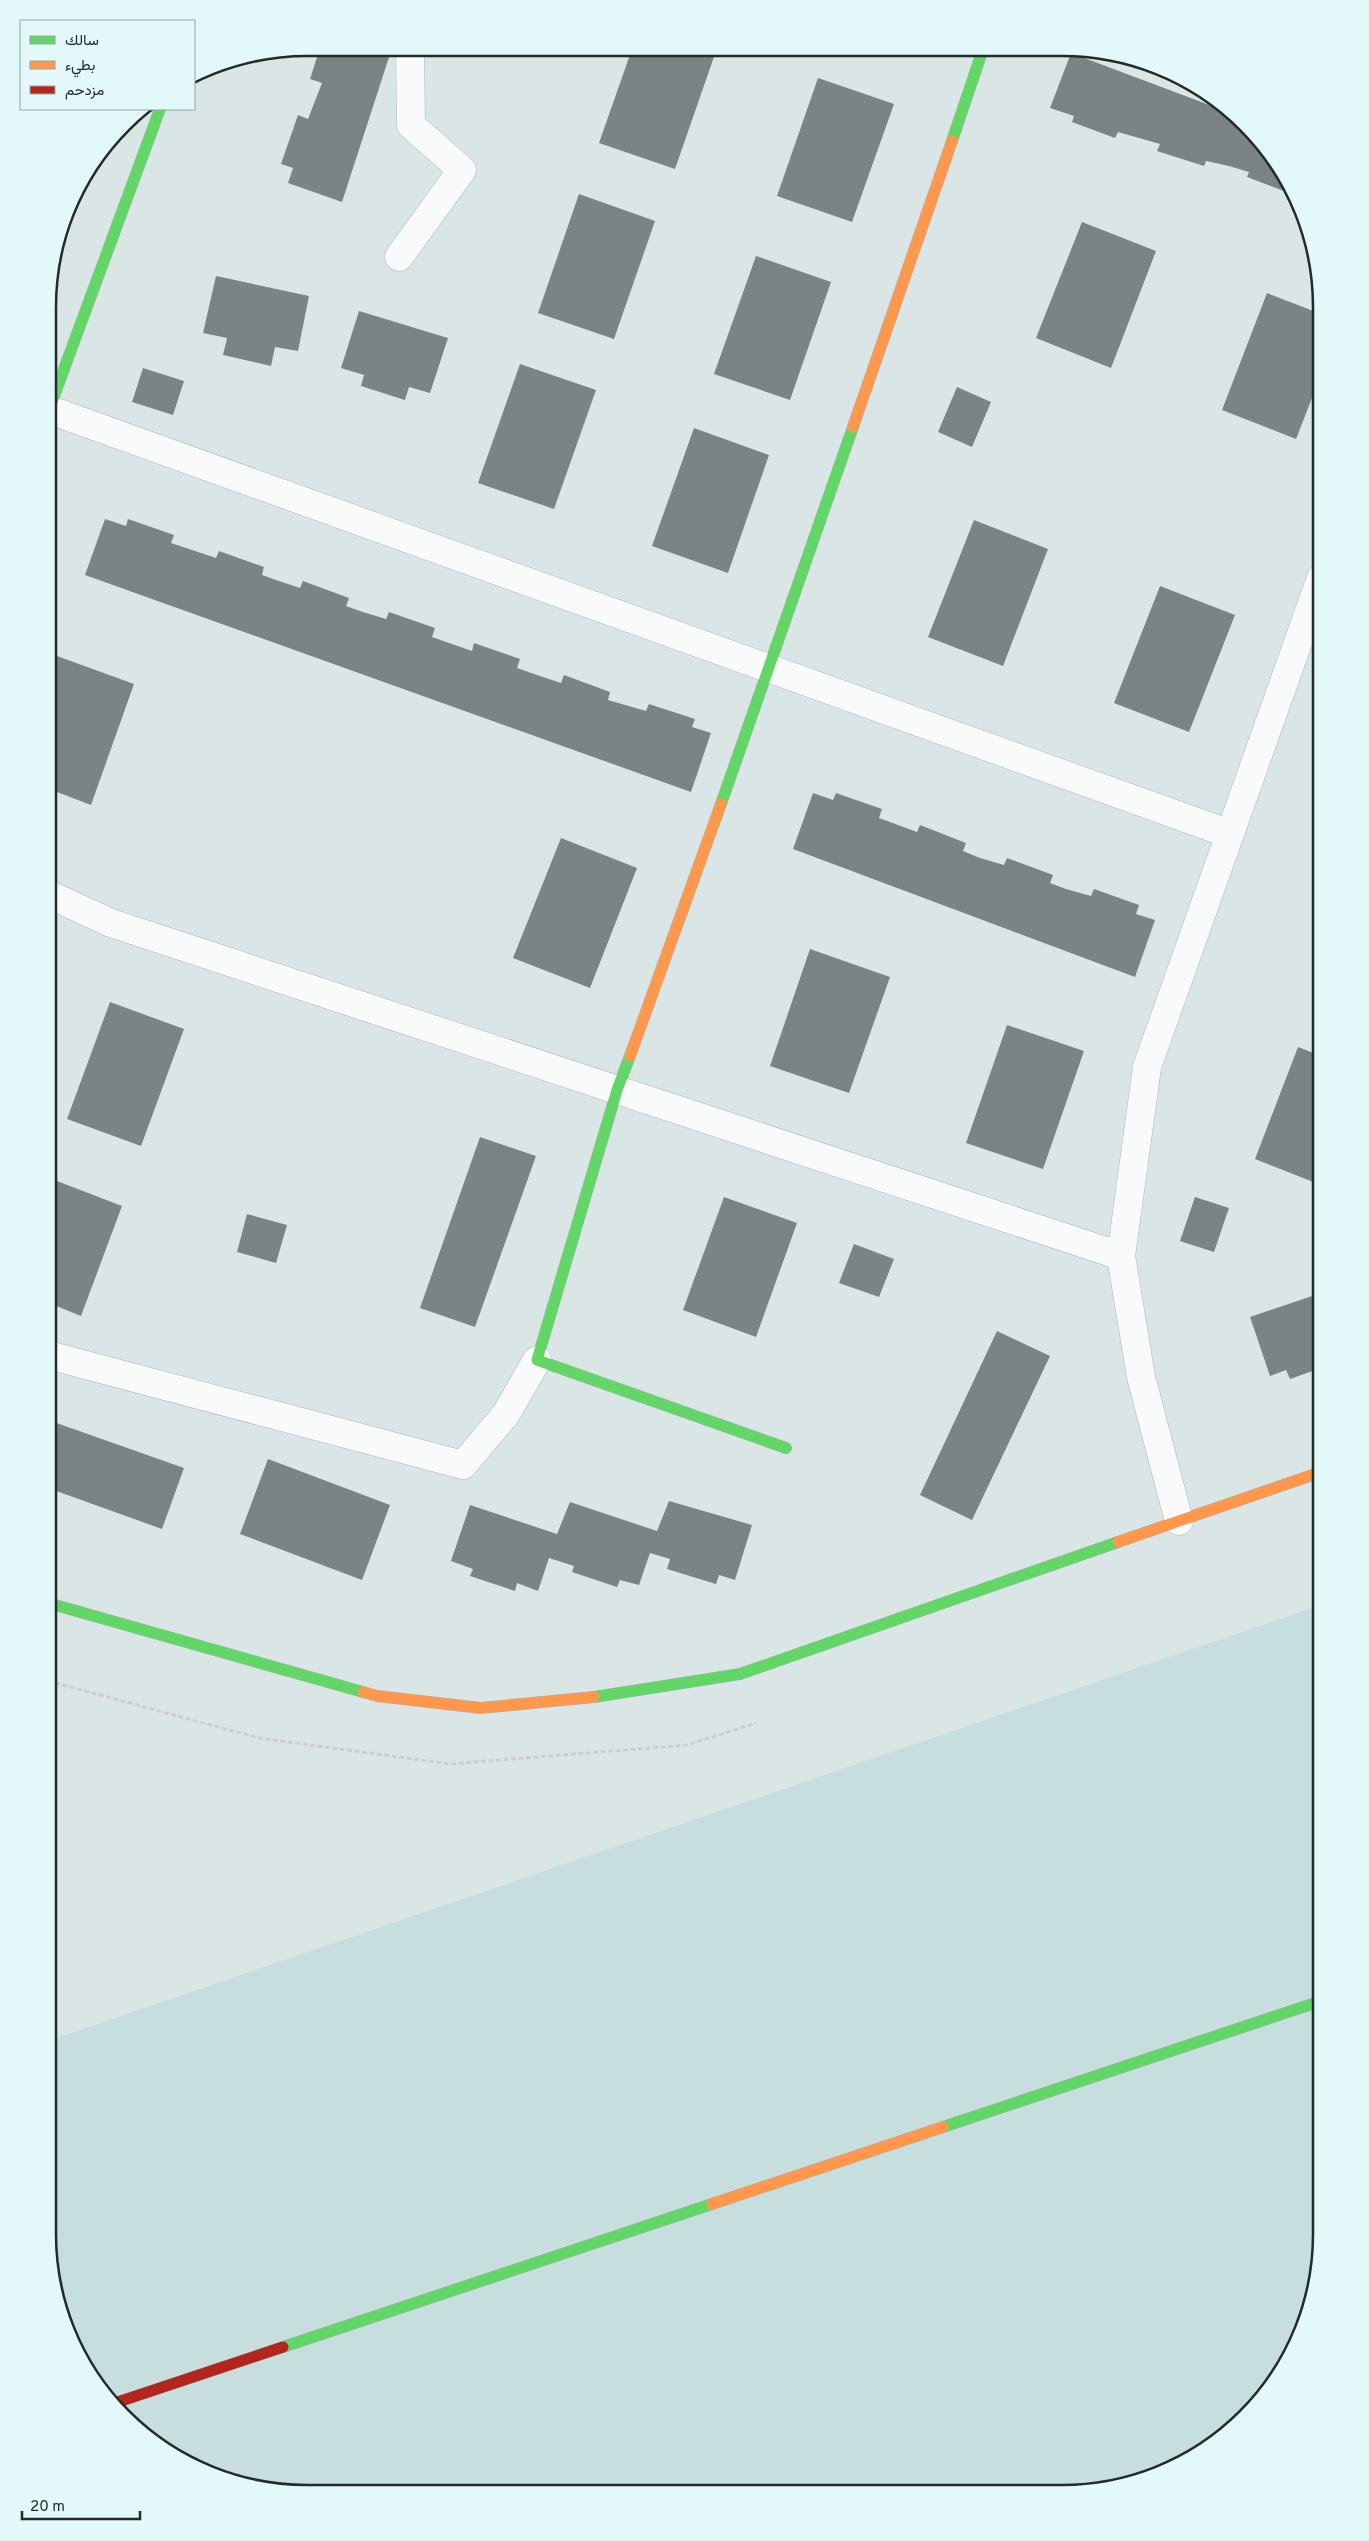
<svg xmlns="http://www.w3.org/2000/svg" width="1369" height="2541" font-family="Overpass,Vazirmatn,sans-serif">
<rect width="100%" height="100%" fill="#dae6e6"/>
<!-- built -->
<path fill="#c7dede" d="M1321 1605V2251L1302 2333 1268 2392 1220 2440 1145 2480 1061 2493 273 2491 208 2474 149 2440 91 2378 61 2317 48 2233V2041Z"/>
<!-- building -->
<path fill="#7b8484" d="M320 48H392L342 202 288 183 293 168 281 164 298 115 308 119 322 83 310 79Z
M632 49 716 51 675 169 599 143Z
M1071 53 1236 115 1278 163 1290 189 1289 193 1247 177 1249 172 1229 166 1206 161 1204 166 1157 151 1160 144 1118 132 1115 138 1072 122 1074 116 1050 108Z
M818 78 894 104 852 222 777 196Z
M579 194 655 221 614 339 538 313Z
M1082 222 1156 251 1111 368 1036 338Z
M756 256 831 282 790 400 714 374Z
M216 276 309 296 298 351 275 347 271 366 223 355 227 338 203 333Z
M1267 293 1321 314V375L1296 439 1222 410Z
M359 311 448 338 430 393 409 387 405 400 361 386 364 375 341 368Z
M520 364 596 390 554 509 478 483Z
M143 368 184 381 173 415 132 402Z
M957 387 991 402 972 447 938 432Z
M694 428 769 455 728 573 652 546Z
M105 519 126 526 128 519 174 535 171 543 216 558 219 551 264 567 262 575 279 581 300 588 303 581 349 598 346 606 363 612 386 619 389 612 435 628 432 637 472 651 474 643 520 659 517 668 534 674 561 683 564 675 610 692 608 700 646 711 649 704 695 719 692 727 711 733 691 792 85 575Z
M974 520 1048 549 1003 666 928 637Z
M1160 586 1235 615 1189 732 1114 703Z
M57 656 134 684 91 805 49 789V678Z
M813 793 833 800 836 793 882 809 879 818 917 832 920 825 966 843 963 851 980 858 1004 865 1007 858 1053 875 1050 883 1066 889 1091 896 1094 889 1139 905 1136 914 1155 920 1135 977 793 849Z
M561 838 637 868 590 988 513 958Z
M810 949 890 977 849 1093 770 1066Z
M110 1002 184 1029 141 1146 67 1119Z
M1007 1025 1084 1051 1043 1169 966 1143Z
M1298 1047 1321 1056V1185L1255 1159Z
M480 1137 536 1156 475 1327 420 1308Z
M49 1178 122 1206 81 1316 49 1303Z
M724 1197 797 1223 756 1337 683 1310Z
M1195 1197 1229 1208 1214 1252 1180 1241Z
M247 1214 287 1225 276 1263 237 1252Z
M854 1244 894 1259 879 1297 839 1283Z
M1321 1293V1368L1290 1379 1286 1370 1270 1376 1250 1317Z
M997 1331 1050 1356 972 1520 920 1495Z
M48 1420 184 1468 162 1529 48 1488Z
M268 1459 390 1505 362 1580 240 1534Z
M669 1501 752 1525 735 1580 719 1575 716 1584 667 1569 670 1559 650 1553 639 1585 620 1580 617 1587 572 1572 574 1566 549 1558 538 1591 517 1583 515 1591 470 1576 473 1569 451 1561 470 1505 557 1534 570 1502 657 1531Z"/>
<g fill="none" stroke-linecap="round" stroke-linejoin="round">
<defs>
<path id="street" d="M399 257 462 170 411 125 410 48
M50 410 1230 834
M49 898 52 896 111 923 1121 1256
M48 1355 463 1465 506 1414 537 1360
M1179 1521 1141 1377 1121 1256 1147 1067 1321 578"/>
<path id="fast" d="M952 141 982 52
M50 407 160 109
M721 804 853 427
M630 1056 617 1090 537 1360 786 1448
M48 1603 363 1692
M594 1697 740 1674 1118 1542
M943 2127 1321 2001
M283 2347 712 2204"/>
<path id="slow" d="M853 427 952 141
M630 1056 721 804
M1118 1542 1321 1472
M363 1692 377 1696 481 1708 594 1697
M712 2204 943 2127"/>
<path id="jam" d="M115 2403 283 2347"/>
</defs>
<!-- street casing -->
<use href="#street" stroke="#adb6b6" stroke-width="29"/>
<!-- fast casing -->
<use href="#fast" stroke="#adb6b6" stroke-width="12"/>
<!-- slow casing -->
<use href="#slow" stroke="#adb6b6" stroke-width="12"/>
<!-- jam casing -->
<use href="#jam" stroke="#adb6b6" stroke-width="12"/>
<!-- path -->
<path stroke="#cccfcf" stroke-width="3" stroke-dasharray="5 2.5" stroke-linecap="butt" d="M48 1681 259 1738 450 1764 687 1745 756 1723"/>
<!-- street -->
<use href="#street" stroke="#f9fbfb" stroke-width="28"/>
<!-- fast -->
<use href="#fast" stroke="#63d668" stroke-width="11"/>
<!-- slow -->
<use href="#slow" stroke="#ff974d" stroke-width="11"/>
<!-- jam -->
<use href="#jam" stroke="#b3261e" stroke-width="11"/>
</g>
<!-- crop -->
<path d="M0 0H1369V2541H0ZM307 56H1062A251 251 0 0 1 1313 307V2234A251 251 0 0 1 1062 2485H307A251 251 0 0 1 56 2234V307A251 251 0 0 1 307 56Z" fill="#e2f8f9" fill-rule="evenodd"/>
<path fill="none" stroke="#222a2a" stroke-width="2.5" d="M307 56H1062A251 251 0 0 1 1313 307V2234A251 251 0 0 1 1062 2485H307A251 251 0 0 1 56 2234V307A251 251 0 0 1 307 56Z"/>
<!-- legend -->
<rect x="20" y="20" width="175" height="90" fill="#e2f8f9" stroke="#95a6a6"/>
<rect x="30" y="36" width="25" height="8" fill="#63d668" stroke="#95a6a6"/>
<text x="65" y="45" font-size="15" fill="#222a2a">سالك</text>
<rect x="30" y="61" width="25" height="8" fill="#ff974d" stroke="#95a6a6"/>
<text x="65" y="70" font-size="15" fill="#222a2a">بطيء</text>
<rect x="30" y="86" width="25" height="8" fill="#b3261e" stroke="#95a6a6"/>
<text x="65" y="95" font-size="15" fill="#222a2a">مزدحم</text>
<!-- scale -->
<path d="M22 2511v8h118v-8" fill="none" stroke="#222a2a" stroke-width="2.5"/>
<text x="30" y="2511" font-size="15" fill="#222a2a" stroke="#e2f8f9" stroke-width="4" paint-order="stroke">20 m</text>
</svg>
